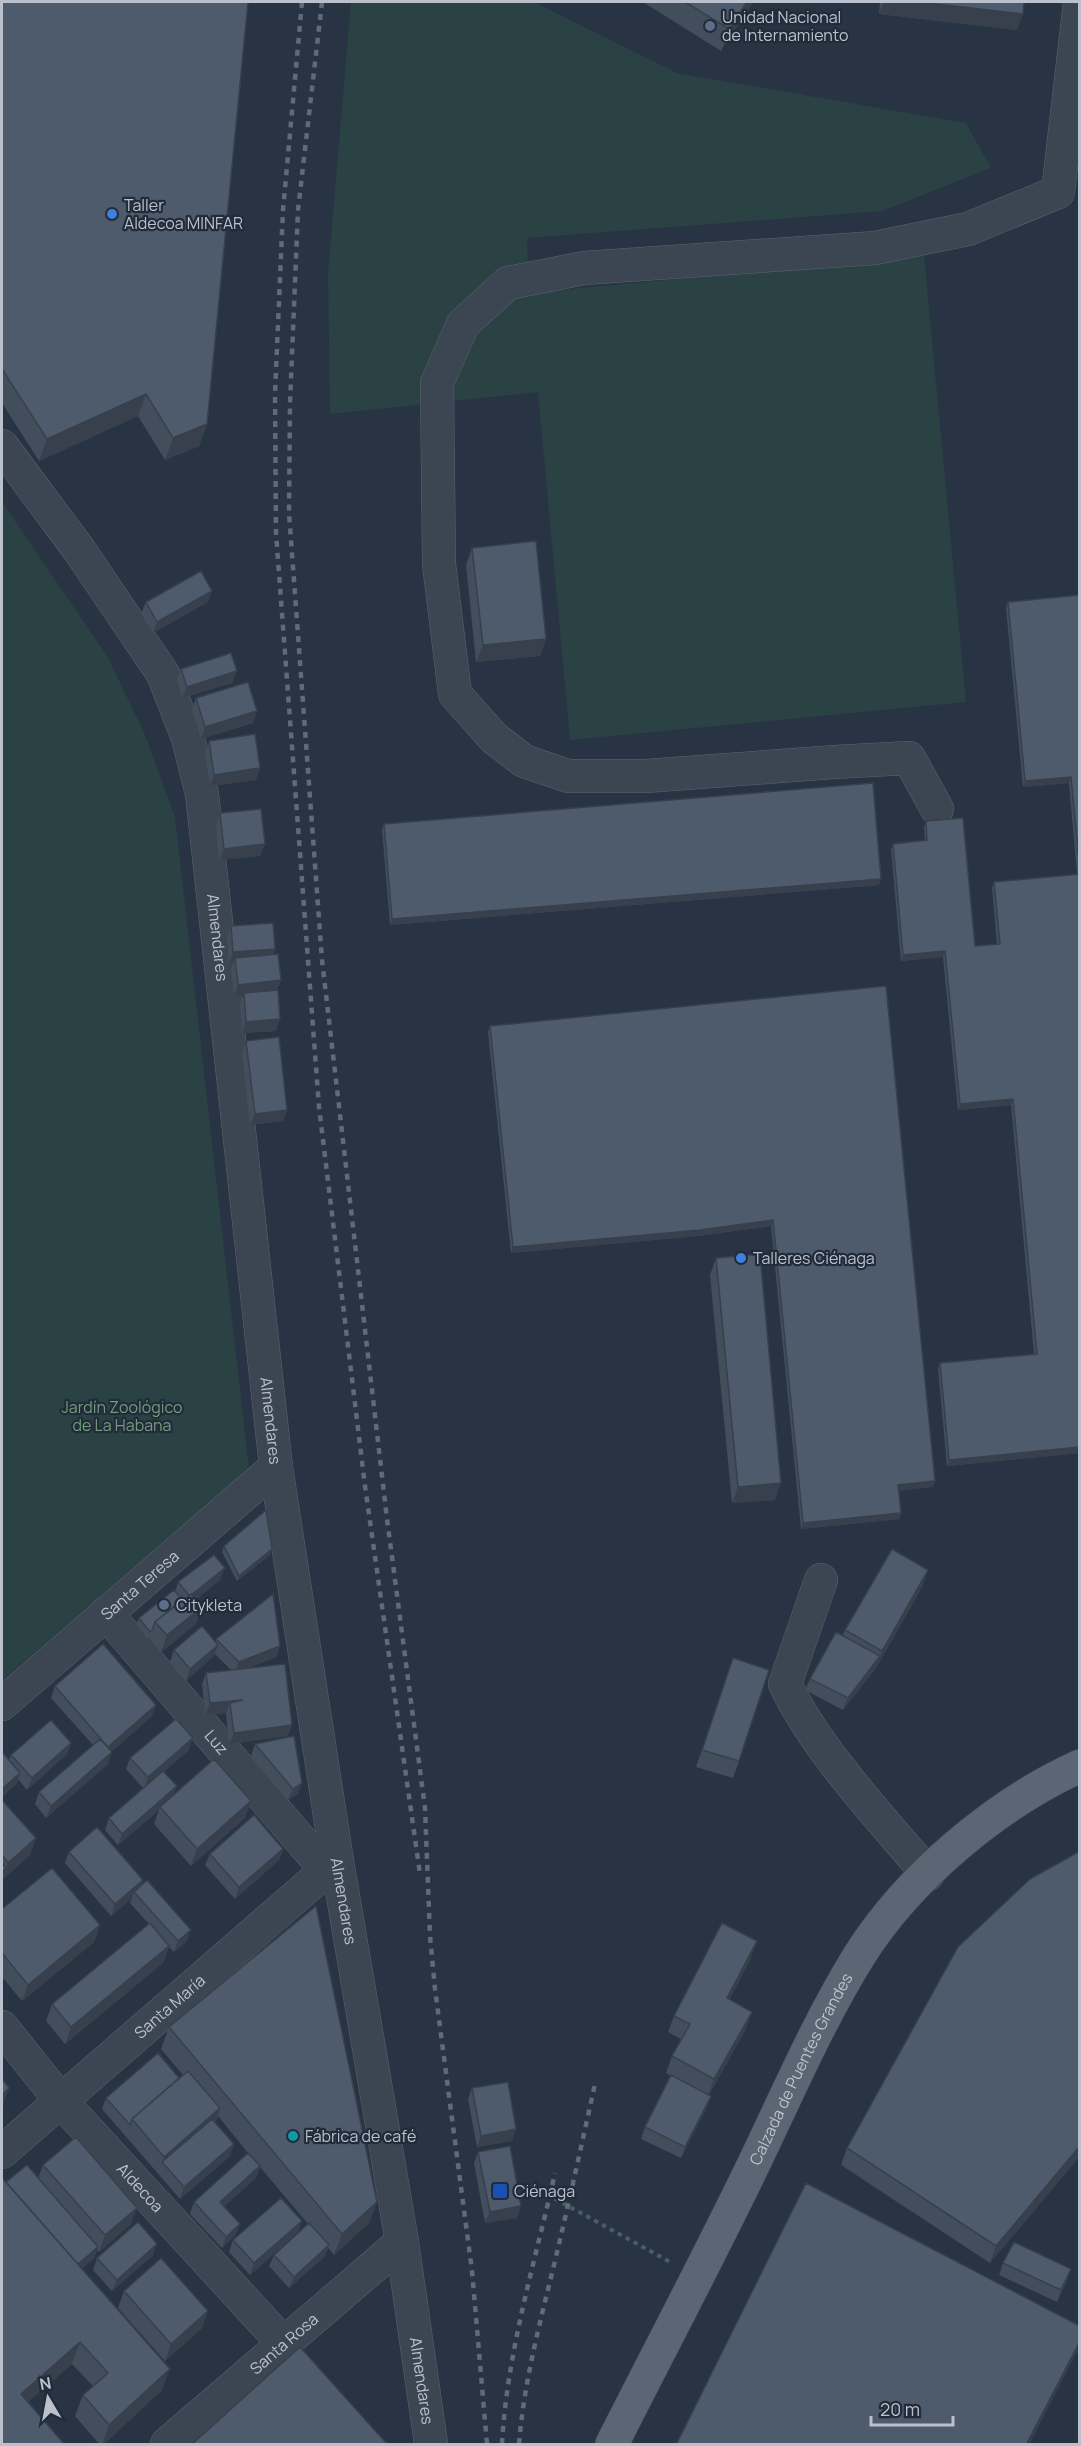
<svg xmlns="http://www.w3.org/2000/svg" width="1081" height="2446" font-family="Manrope,sans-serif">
<rect width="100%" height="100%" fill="#283443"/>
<!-- green -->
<path fill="#2a4244" d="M351 2H534L677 73 966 123 991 168 882 211 527 238 529 293 924 255 966 702 570 740 538 392 330 414 328 273Z
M2 502 107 656 144 732 175 817 249 1469 2 1680Z"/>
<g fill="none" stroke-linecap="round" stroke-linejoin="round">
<defs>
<g id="minor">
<path d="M1058 192 1080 2"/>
<path id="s1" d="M2 446 80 551 163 674 188 738 202 794 276 1467 337 1861 402 2242 431 2444"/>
<path d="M937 809 909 758 834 762 646 776H568L524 761 494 738 455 694 439 564 437 383 463 324 508 283 584 268 875 248 968 229 1058 192"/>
<path d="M821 1580 785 1684C817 1751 880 1817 928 1874"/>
<path id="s2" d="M106 1613 327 1871"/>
<path id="s3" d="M2 1704 276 1467"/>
<path id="s4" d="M2 2027 61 2101 284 2344"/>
<path id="s5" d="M2 2152 337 1861"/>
<path id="s6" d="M167 2444 402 2242"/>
</g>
<g id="major">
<path id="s7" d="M612 2444C656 2357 702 2270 745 2182 782 2107 815 2027 859 1956 908 1878 996 1804 1080 1766"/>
</g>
</defs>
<!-- minor casing -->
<use href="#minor" stroke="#5b6470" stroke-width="34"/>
<!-- major casing -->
<use href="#major" stroke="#464f5c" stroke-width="34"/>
<!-- path -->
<path stroke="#495e61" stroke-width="4" stroke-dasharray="4.5 4.5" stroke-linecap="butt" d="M532 2184 550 2196 672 2263"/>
<!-- minor -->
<use href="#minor" stroke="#3c4653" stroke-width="33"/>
<!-- major -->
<use href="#major" stroke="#5b6573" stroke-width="33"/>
<!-- rail -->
<path stroke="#5f6a7a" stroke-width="4.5" stroke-dasharray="6 6" stroke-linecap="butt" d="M302 2 283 210 275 393 276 533 319 1107 365 1486 420 1874
M322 2 298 210 290 403 289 513 322 960 387 1519 425 1808 430 1936 435 1989 472 2271 487 2444
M502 2444C507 2352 535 2262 555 2173
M519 2444C524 2382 540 2322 555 2261 569 2202 582 2143 595 2084"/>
</g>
<!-- wall -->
<path fill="#434e5d" d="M2 2 207 424 199 446 165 460 138 416 39 461 2 403Z
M643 2H753L721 51Z
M880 2H1024L1017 30 879 14Z
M472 548 546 639 540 656 476 662 466 565Z
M1080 595V1453L947 1466 938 1369 940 1363 1034 1354 1011 1105 958 1110 943 957 901 961 891 849 893 844 925 841 924 827 926 821 975 946 997 944 992 888 994 882 1077 875 1069 783 1023 787 1006 608 1008 602Z
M146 602H208L153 633 141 614Z
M181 669 237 671 232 683 182 698 177 680Z
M196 698 253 723 201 739 192 709Z
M209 741 256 780 210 786 205 753Z
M220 813 265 844 260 856 219 860 216 824Z
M384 824 881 879 879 885 390 925 382 829Z
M231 926 275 949 273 955 281 980 277 990 276 1031 242 1033 240 1004 243 995 234 996 231 970 233 963 229 964 227 938Z
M886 986 933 1487 899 1490 901 1513 899 1519 801 1529 771 1226 698 1236 511 1253 488 1032 490 1026Z
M246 1041 287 1110 283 1121 250 1125 242 1053Z
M716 1258 775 1500 732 1503 710 1275Z
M224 1546 272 1549 270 1555 237 1581 222 1552Z
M928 1570 922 1587 876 1668 843 1710 805 1690 810 1679 843 1635 845 1630Z
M220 1580 195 1600 202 1607 196 1624 161 1652 149 1638 150 1636 147 1638 136 1624 139 1618 175 1592 178 1582Z
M216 1639 280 1646 276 1657 248 1668 288 1736 229 1744 226 1713 205 1715 202 1684 206 1673 231 1670 215 1654 214 1656 186 1681 170 1662 174 1650 216 1641Z
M733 1658 739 1761 733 1778 696 1767Z
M55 1686 152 1716 111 1752 108 1764 46 1818 35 1804 39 1792 93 1745 51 1698Z
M71 1743 67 1754 27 1790 18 1779 16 1784 2 1797V1752L9 1760 11 1755Z
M255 1744 298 1794 288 1800 251 1756Z
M189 1750 164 1771 174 1795 251 1801 245 1818 191 1866 154 1824 159 1810 118 1845 105 1830 109 1818 143 1788 126 1769 130 1758Z
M2 1800 36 1838 30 1855 2 1880Z
M283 1849 279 1860 235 1899 205 1865 210 1854Z
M69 1852 141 1885 187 1941 174 1952 169 1947 163 1963 65 2044 46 2021 52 2004 149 1924 130 1903 132 1898 111 1916 65 1863Z
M2 1909 100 1925 94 1942 22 2001 2 1977Z
M751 1958 729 2000 746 2029 709 2095 711 2096 707 2107 681 2158 641 2139 645 2127 671 2076 666 2073 672 2056 681 2039 668 2032 674 2016Z
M169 2027 377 2202 369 2223 334 2255 328 2248 324 2257 289 2288 269 2266 274 2255 308 2224 260 2167 256 2178 224 2206 240 2224 235 2235 222 2248 190 2214 194 2202 253 2159 218 2116 215 2123 230 2156 180 2199 102 2109 106 2098 179 2078 183 2075 161 2049Z
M472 2088 516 2129 512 2141 477 2147 468 2099Z
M847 2148 1080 2156 990 2263 841 2165Z
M478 2152 517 2218 485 2223 474 2163Z
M43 2165 131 2224 99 2252 97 2250 94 2258 82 2269 162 2390 103 2445H100L75 2416 83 2395 93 2386 72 2364 28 2402 2 2445 6 2182 38 2178Z
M298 2232 250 2275 229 2252 233 2240Z
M153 2255 112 2291 93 2270 97 2258Z
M1003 2263 1067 2281 1057 2302 999 2275Z
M124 2291 202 2328 165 2361 118 2308Z"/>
<!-- shaded-wall -->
<path fill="#37404c" d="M747 2H753L721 51 729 29Z
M884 2H920L1023 14 1017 30 879 14Z
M146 394 138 416 39 461 47 439Z
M207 424 199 446 165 460 173 438Z
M212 591 208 602 153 633 157 622Z
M546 639 540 656 476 662 483 645Z
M237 671 232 683 182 698 187 687Z
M257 711 253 723 201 739 205 727Z
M260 768 256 780 210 786 214 775Z
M1071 777 1069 783 1023 787 1025 781Z
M265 844 260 856 219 860 224 849Z
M881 879 879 885 390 925 392 919Z
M275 949 271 960 235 958 233 963 229 964 233 952Z
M945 951 943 957 901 961 903 955Z
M281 980 276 992 244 993 243 995 234 996 238 985Z
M280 1019 276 1031 242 1033 246 1022Z
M1013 1099 1011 1105 958 1110 960 1104Z
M287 1110 283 1121 250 1125 255 1114Z
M773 1220 771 1226 698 1236 511 1253 513 1247Z
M1080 1447V1453L947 1466 949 1460Z
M935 1481 933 1487 896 1491 898 1485Z
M781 1483 775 1500 732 1503 738 1487Z
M901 1513 899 1519 801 1529 803 1523Z
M272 1549 270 1555 237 1581 239 1576Z
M225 1568 220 1580 185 1608 189 1596Z
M928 1570 922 1587 876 1668 843 1710 848 1698 880 1656 882 1651Z
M202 1607 196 1624 161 1652 167 1635Z
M218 1645 214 1656 186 1681 190 1669Z
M280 1646 276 1657 234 1673 239 1662Z
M243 1700 230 1703 226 1713 205 1715 210 1703Z
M156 1705 152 1716 104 1758 108 1747Z
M292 1725 288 1736 229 1744 234 1733Z
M193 1738 189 1750 144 1789 148 1777Z
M71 1743 67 1754 27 1790 32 1778Z
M112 1752 108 1764 46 1818 51 1806Z
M20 1773 16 1784 2 1797V1789Z
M302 1783 298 1794 288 1800 293 1789Z
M177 1786 173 1798 160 1807 159 1810 118 1845 122 1834Z
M251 1801 245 1818 191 1866 197 1849Z
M36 1838 30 1855 2 1880V1872L6 1868 8 1863Z
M283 1849 279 1860 235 1899 239 1887Z
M143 1880 139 1891 134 1892 132 1898 111 1916 115 1904Z
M100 1925 94 1942 22 2001 28 1985Z
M191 1930 187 1941 174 1952 178 1941Z
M757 1941 751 1958 721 2015 727 1998Z
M169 1946 163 1963 65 2044 71 2027Z
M752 2012 746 2029 708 2096 714 2079Z
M9 2088 3 2105 2 2106V2095Z
M711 2096 707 2107 681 2158 685 2147Z
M220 2108 214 2125 162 2162 158 2173 164 2157Z
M516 2129 512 2141 477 2147 481 2136Z
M234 2144 230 2156 180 2199 184 2187Z
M1080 2146V2156L990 2263 996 2246Z
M260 2166 256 2178 216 2214 220 2202Z
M377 2202 369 2223 334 2255 342 2234Z
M521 2206 517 2218 485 2223 490 2212Z
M137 2208 131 2224 99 2252 105 2235Z
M302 2221 298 2232 250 2275 254 2263Z
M240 2224 235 2235 222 2248 226 2237Z
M157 2244 153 2255 112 2291 117 2280Z
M329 2245 324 2257 289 2288 294 2277Z
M98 2247 94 2258 73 2277 77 2265Z
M1071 2269 1067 2281 1057 2302 1061 2290Z
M208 2311 202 2328 165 2361 171 2344Z
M1080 2341V2346L1029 2445H1026Z
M80 2342 72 2364 13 2415 21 2394Z
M170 2369 162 2390 103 2445H102L109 2425Z"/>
<!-- building -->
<path fill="#4e5b6c" stroke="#37404c" stroke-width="1.5" d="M2 2H248L207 424 173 438 146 394 47 439 2 369Z
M685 2H747L729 29Z
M920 2H1024L1023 14Z
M536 541 546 639 483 645 472 548Z
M201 571 212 591 157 622 146 602Z
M1080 595V871L1071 777 1025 781 1008 602Z
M231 653 237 671 187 687 181 669Z
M248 682 257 711 205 727 196 698Z
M255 734 260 768 214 775 209 741Z
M873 783 881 879 392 919 384 824Z
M261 809 265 844 224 849 220 813Z
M963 818 975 946 1000 944 994 882 1080 874V1447L949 1460 940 1363 1037 1354 1013 1099 960 1104 945 951 903 955 893 844 927 840 926 821Z
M273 923 275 949 233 952 231 926Z
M278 954 281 980 238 985 235 958Z
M886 986 935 1481 898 1485 901 1513 803 1523 773 1220 700 1230 513 1247 490 1026Z
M278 990 280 1019 246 1022 244 993Z
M279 1037 287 1110 255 1114 246 1041Z
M760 1254 781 1483 738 1487 716 1258Z
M266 1510 272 1549 239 1576 224 1546Z
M892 1549 928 1570 882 1651 845 1630Z
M214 1555 225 1568 191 1595V1594L189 1595 178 1582Z
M174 1590 182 1600 155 1622 152 1630 150 1632 139 1618Z
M191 1594 202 1607 167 1635 155 1622Z
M273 1594 280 1646 239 1662 216 1639Z
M202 1626 218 1645 190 1669 174 1650Z
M836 1632 880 1656 848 1698 810 1679Z
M103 1644 156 1705 108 1747 55 1686Z
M733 1658 769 1670 739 1761 702 1750Z
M285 1664 292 1725 234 1733 230 1703 243 1700 210 1703 206 1673Z
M176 1719 193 1738 148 1777 130 1758Z
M51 1720 71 1743 32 1778 11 1755Z
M294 1736 302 1783 293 1789 255 1744Z
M100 1739 112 1752 51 1806 39 1792Z
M2 1752 20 1773 2 1789Z
M214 1759 251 1801 197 1849 160 1807Z
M163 1771 177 1786 122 1834 109 1818Z
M2 1800 36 1838 8 1863 2 1855Z
M254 1815 283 1849 239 1887 210 1854Z
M97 1827 143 1880 115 1904 69 1852Z
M1080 1851V2146L996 2246 847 2148 958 1947 1030 1879Z
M2 1863 6 1868 2 1872Z
M52 1868 100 1925 28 1985 2 1953V1909Z
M147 1880 191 1930 178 1941 134 1892Z
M316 1906 377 2202 342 2234 169 2027Z
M150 1923 169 1946 71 2027 52 2004Z
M722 1923 757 1941 727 1998 752 2012 714 2079 672 2056 690 2024 674 2016Z
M158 2053 179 2078 132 2119 130 2125 106 2098Z
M188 2071 220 2108 164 2157 132 2119Z
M671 2075 711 2096 685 2147 645 2127Z
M2 2079 9 2088 2 2095Z
M508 2082 516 2129 481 2136 472 2088Z
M212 2119 234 2144 184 2187 162 2162Z
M76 2137 137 2208 105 2235 43 2165Z
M510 2146 521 2206 490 2212 478 2152Z
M248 2153 260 2166 220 2202 240 2224 226 2237 194 2202Z
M27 2165 98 2247 78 2264 6 2182Z
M3 2179 170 2369 109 2425 83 2395 108 2373 80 2342 21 2394 65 2445H2V2180Z
M806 2183 1080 2326V2341L1026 2445H676Z
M281 2198 302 2221 254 2263 233 2240Z
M138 2222 157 2244 117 2280 97 2258Z
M309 2223 329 2245 294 2277 274 2255Z
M1014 2242 1071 2269 1061 2290 1003 2263Z
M161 2258 208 2311 171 2344 124 2291Z
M300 2347 388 2445H191Z"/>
<!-- markers -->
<g fill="#5c6f8a" stroke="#212b39" stroke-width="2">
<circle cx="710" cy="26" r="6"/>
<circle cx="164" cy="1605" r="6"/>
</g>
<g fill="#3f7fe0" stroke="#212b39" stroke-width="2">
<circle cx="112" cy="214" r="6"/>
<circle cx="741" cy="1258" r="6"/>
</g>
<circle fill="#0f9aa8" stroke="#212b39" stroke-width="2" cx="293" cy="2136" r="6"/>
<rect fill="#1a4fb4" stroke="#212b39" stroke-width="2" x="492" y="2183" width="16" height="16" rx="3"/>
<g text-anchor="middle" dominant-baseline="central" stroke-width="4.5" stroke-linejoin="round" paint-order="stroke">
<!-- poi labels -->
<g font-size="16" fill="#bac1cd" stroke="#212b39" text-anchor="start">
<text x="722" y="17">Unidad Nacional<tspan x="722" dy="18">de Internamiento</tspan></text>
<text x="124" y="205">Taller<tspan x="124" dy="18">Aldecoa MINFAR</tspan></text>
<text x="753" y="1258">Talleres Ciénaga</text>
<text x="176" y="1605">Citykleta</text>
<text x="305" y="2136">Fábrica de café</text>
<text x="514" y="2191">Ciénaga</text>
</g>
<!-- street labels -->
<g font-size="16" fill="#bac1cd" stroke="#212b39">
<text stroke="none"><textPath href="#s1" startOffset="550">Almendares</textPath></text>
<text stroke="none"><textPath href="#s1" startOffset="1036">Almendares</textPath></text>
<text stroke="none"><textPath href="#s3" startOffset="182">Santa Teresa</textPath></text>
<text stroke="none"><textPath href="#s2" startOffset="170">Luz</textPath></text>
<text stroke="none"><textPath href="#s1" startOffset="1522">Almendares</textPath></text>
<text stroke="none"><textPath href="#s5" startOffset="222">Santa María</textPath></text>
<text stroke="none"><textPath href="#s7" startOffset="420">Calzada de Puentes Grandes</textPath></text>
<text stroke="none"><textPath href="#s4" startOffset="212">Aldecoa</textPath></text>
<text stroke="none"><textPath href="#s6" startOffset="154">Santa Rosa</textPath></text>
<text stroke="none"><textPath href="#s1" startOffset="2008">Almendares</textPath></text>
</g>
<!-- park labels -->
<g font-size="16" fill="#729d7b" stroke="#212b39">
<text x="122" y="1407">Jardín Zoológico<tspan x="122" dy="18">de La Habana</tspan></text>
</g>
</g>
<!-- border -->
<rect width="1081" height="2446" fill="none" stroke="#bac1cd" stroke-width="6"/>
<!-- north arrow -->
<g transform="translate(48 2398) rotate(350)" stroke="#212b39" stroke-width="4.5" paint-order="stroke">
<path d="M0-4.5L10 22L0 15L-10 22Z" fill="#bac1cd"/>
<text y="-9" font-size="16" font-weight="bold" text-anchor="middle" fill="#bac1cd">N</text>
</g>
<!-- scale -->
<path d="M871 2416v9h82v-9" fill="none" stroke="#bac1cd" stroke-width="3"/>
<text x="880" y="2416" font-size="18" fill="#bac1cd" stroke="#212b39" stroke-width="4.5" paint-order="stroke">20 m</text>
</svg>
